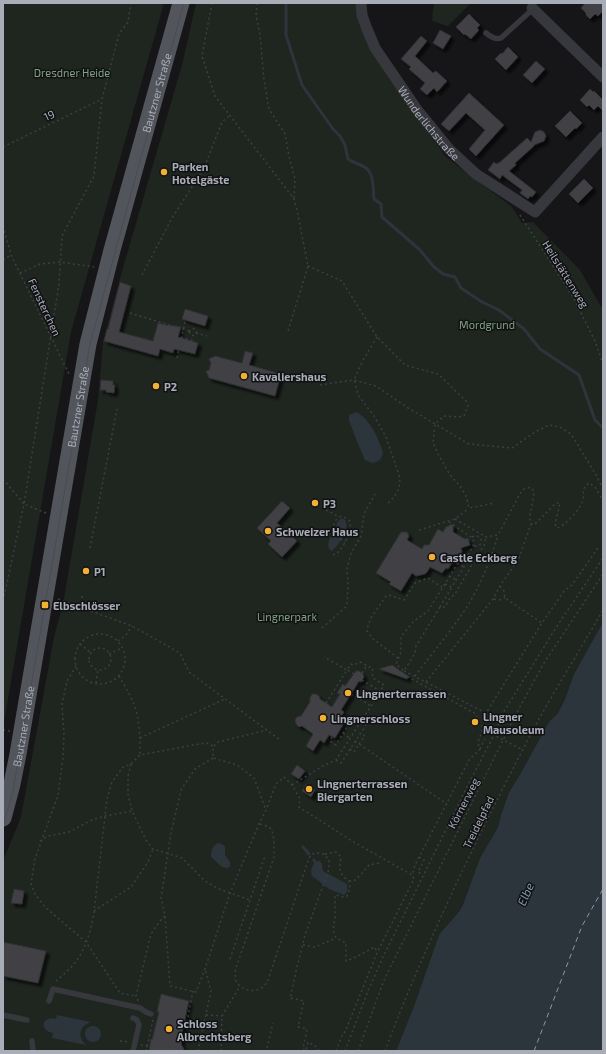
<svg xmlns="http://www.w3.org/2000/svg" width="606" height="1054" font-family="'Exo 2',sans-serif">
<defs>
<filter id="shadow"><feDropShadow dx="3.5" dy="3.5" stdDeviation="1" flood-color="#0009"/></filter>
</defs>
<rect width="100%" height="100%" fill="#161618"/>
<!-- green -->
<path fill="#1e261f" d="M3 3H164L71 332 3 728Z
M196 3H357L415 113 446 157 511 206 522 223 533 222 580 270 603 310V622L574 674 565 699 558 713 549 722 519 776 509 792 501 815 498 827 480 858 462 907C456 917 446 925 439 935L414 1006 396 1051H3V861L21 817 54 637 63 604 98 400 103 342 123 268 182 65Z
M435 3H471L448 26 432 21 433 9Z"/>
<!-- water -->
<path fill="#2c353c" d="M357 412C371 421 378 437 383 453 380 461 380 461 372 463L365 460 356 439 349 420V415Z
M341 519H344C352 527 339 544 332 551L329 549C326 540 333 536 337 529 336 524 336 522 341 519Z
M603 622V1051H396L414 1006 439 935C446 925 456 917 462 907L480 858 498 827 501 815 509 792 519 776 549 722 558 713 565 699 574 674Z
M219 843 225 846V855L230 862V866L228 868 222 867 211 857C211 851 212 845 219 843Z
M318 861H320L322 864 323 871 347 884V892L344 895 329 889 312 876C310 871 312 863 318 861Z
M57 1015 91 1022C79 1026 77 1037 86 1045L52 1038 53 1033C39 1030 41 1016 56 1019Z
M85 1034a8 8 0 1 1 16 0a8 8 0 1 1-16 0Z"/>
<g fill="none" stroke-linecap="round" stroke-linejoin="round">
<!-- stream -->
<path stroke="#2c353c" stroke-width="3" d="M286 3V35L302 85 333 129 340 136 345 145 348 159C353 163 361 164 366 168 374 174 373 189 374 199L381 204 382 217 420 250 434 267 443 274 455 277 461 288 482 302 499 310 524 329 540 349 579 375 595 420 603 428
M303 847 309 854
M314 860 315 862"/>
<!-- ferry -->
<path stroke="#7f9bb3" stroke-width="1" stroke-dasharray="5 4" stroke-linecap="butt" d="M534 1051 582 926 603 889"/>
</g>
<!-- building -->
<path fill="#404145" stroke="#303034" filter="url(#shadow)" d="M585 3H603V11L598 16 595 14 590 19 586 15V13L581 8Z
M469 14 480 25 477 28 479 30 471 39 465 34 464 35 456 27Z
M440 30 451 36 443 49 433 43Z
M421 36 427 41 415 56 433 73 436 71 447 81 437 92 434 88 427 95 420 89 425 83 409 69 411 67 401 59Z
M508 47 518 57 506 70 495 59 501 53 502 54Z
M536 61 545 69 532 83 523 75Z
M590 89 593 92 594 91 603 100V111L598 106 594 110 589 105 587 107 580 100Z
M469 93 504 125 476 156 469 149 485 130 466 113 449 131 441 124Z
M570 111 582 123 576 129 575 128 566 137 555 126Z
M540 130 544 132 546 136 544 141 534 145V146L515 163 516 165 509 171 536 192 532 197 530 196 528 199 520 193 522 190 502 175 500 179 488 170 494 162 496 164 498 163H499L527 138 531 142 535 132Z
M584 179 593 188 578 203 569 194Z
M120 282 131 286 119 332 153 341 158 323 166 325 181 327 178 337 198 343 195 354 174 349 173 353 160 349 158 356 104 341 107 329H108Z
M185 309 208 316 205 326 182 319Z
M245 351 253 353 249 365 281 374 275 396 209 378 206 371 209 370 211 363 209 359 215 356 242 363Z
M101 380 113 381V385H115L114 393 106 392V390H100Z
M282 501 290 508 277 523 297 541 282 557 268 544 271 541 257 528Z
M453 524V532L465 539 468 538 470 545 461 548 462 552 456 562 451 564 448 569 446 568 442 573 430 567 427 572 425 574 416 576 412 573 401 591 389 584 391 582 376 573 401 532H407L409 536 407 540 422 549 424 545H429L438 529 443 532 446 527Z
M392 665 408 676 407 679 379 669Z
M356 671H359L362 673 363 674 364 677 361 682 359 681 341 710 344 712 339 720 344 723 335 738 329 735 324 743 320 740 313 751 306 746 313 734 302 726 299 727 296 724 295 720 297 717 301 716 310 702V698L312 694H316L319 696 320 699 332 707 340 694 337 693 343 684 345 686Z
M297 765 305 771 299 779 291 774Z
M306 784 315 790 311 797 302 791Z
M14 889 24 891 22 904 11 903Z
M3 942 46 951 38 983 3 976Z
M161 994 189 1001 181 1037 182 1038 181 1044 185 1051H149L151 1039 152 1040 159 1012H157Z"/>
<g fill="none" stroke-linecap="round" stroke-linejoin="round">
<!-- path -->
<path stroke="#3d3f44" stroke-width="1.5" stroke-dasharray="2 3" stroke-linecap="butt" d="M212 3 202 56 215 96 294 199 297 210 308 266 288 331
M257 3 256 16 260 34 264 80 269 109 285 134 289 156 295 179 294 199
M3 147 102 99
M520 215 573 297 595 341 603 364
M3 226 11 255 69 374
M3 260 11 255
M308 266 342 281 377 337 405 365 438 374 466 401 468 406 464 416 458 417 444 416 435 424 433 443 438 454 450 475 460 486 466 496 469 508 495 503
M20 273 40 264 60 262 94 267
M142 275 172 218 204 168 222 122 230 115
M130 313 189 331
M189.5 332a3.5 3.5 0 1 1 7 0a3.5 3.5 0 1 1-7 0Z
M196 333 207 336
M377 337 362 362 354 380 358 395 374 416 386 437 400 478 399 488 395 496 386 505
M181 338 195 341
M177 358 185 322
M320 385 354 380 376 386 408 408 469 444 512 448 535 432 549 425 560 427 571 434 595 473 603 489
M3 479 24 504 3 601
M326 510C330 512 334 514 337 516 341 518 345 516 349 520 354 527 344 547 338 552 337 554 335 554 333 555
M46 513 24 504 59 284 62 236 94 176 102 99 119 34 128 22 131 3
M455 519 486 537 498 535 522 490C543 479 529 510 530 517 530 520 531 522 531 524H535L556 503H560L555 524 557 528C565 526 579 510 582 503 586 494 579 490 589 483L595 487 603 501
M449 522 471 537 473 539 474 544 468 555 459 561 428 611 414 621 401 637V652L396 664 404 671 415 653 416 646 440 607H445L450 598 455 594 480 551 484 546 486 537
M419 530 455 519 468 509
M335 535C331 529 334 523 338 517
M472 537C482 532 486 547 474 546
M340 539 345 542
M90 548 117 409
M457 563 464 567
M449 576 456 580
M445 584 452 587 468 560V556
M500 586 504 591 505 598 542 623
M58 599 132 626 180 653 189 672 280 740
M494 599 499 600 505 598
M440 607 452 587
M82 608V594
M322 628 347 606 348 585 347 569 351 553 361 536 364 514 375 494
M75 659a25 25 0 1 1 50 0a25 25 0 1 1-50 0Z
M118 641 126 635 132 626
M80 644 91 653
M89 659a11 11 0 1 1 22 0a11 11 0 1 1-22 0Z
M109 654 122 648
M398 658 372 638 367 631 368 626 371 618 386 596 389 595 404 600 415 583 428 578 442 587
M76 666 67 681 62 704 64 735 63 758 58 795 35 859 31 884 35 894 45 907 86 942 120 993 136 996
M404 671 486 713 542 623 564 591 572 585 598 548
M362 673 367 665
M403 674 476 714 477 717
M119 676C127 690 136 704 138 720 140 732 140 744 140 755
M415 676C431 655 448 634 463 613 479 589 490 562 498 535
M362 680 380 691
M426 682 493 599 500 586 519 558 531 524
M96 683 98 669
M351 694 371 706
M326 703 347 670 354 674
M471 722a4 4 0 1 1 8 0a4 4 0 1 1-8 0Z
M3 730 10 731
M343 733 350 738
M492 734 523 750
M332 737 330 741 336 745 350 722 345 719 342 722
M140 738 225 699
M355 741 359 744 365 736 361 733
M214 746 218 742 267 730
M350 749 354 752 359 744 447 804
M480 749 485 739
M213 758 195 769 181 790 171 833 161 898 165 916 170 986 196 992 205 969 230 893 259 824 266 810 276 784 284 777 292 785 300 799 299 807 352 841 412 875 415 865 469 760 480 749 478 743 483 727 478 723
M336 760 341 763 370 719 365 716
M131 764 128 776V794L132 811 146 840 153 849 182 858 205 881 219 889 250 900
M292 785 323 766 336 760 371 706 384 685 373 678 372 671 373 669 360 662 359 663 353 665 351 664 347 670 324 657
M260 824C262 825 267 826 269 827 275 831 274 850 274 857L236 968C235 972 235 976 236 981 241 991 256 994 264 986 266 984 267 982 268 980L309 858 312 854 317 853 324 854 329 860V869L305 935 296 971 290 1000
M40 841 48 836 69 832 92 820 105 816 132 811
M325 854 336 852 341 857C339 869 339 874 349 881L350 888 347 896 344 897 335 895V918L333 930 336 938 346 943V961C357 957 365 952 375 947L377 953
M419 857 424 860 418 872 423 875
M349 881 356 880 369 865 380 863
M94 911 131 887 148 862 153 849
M303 945 315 947 336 938
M230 959 265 856
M56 981C62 976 69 970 74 964 86 949 91 930 94 912L105 816 107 799 112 782 123 767 131 764 140 755 199 744 207 743 213 746V758L237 765 254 778 266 810
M291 998 304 1001 298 1027 307 1029 303 1049 306 1051 308 1042C313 1045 317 1046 319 1051
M138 1001 136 996 151 934 159 922 165 916
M206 1015 222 1016
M184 1021 204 1026
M187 1022 193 991
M120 1041 128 1042
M141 1045 149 1047
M267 1048 273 1023
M146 1051 153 1020
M198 1051 211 991 205 969
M221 1051 222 1016 240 986
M336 1051 343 1033 345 1032 377 953 414 879 412 875
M345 1051 368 991 383 957 469 783 494 735 503 713 557 626 603 558
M358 1051 384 980 516 714 544 663 603 574
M385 1051C406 994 431 939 456 884 481 832 506 781 533 730 555 689 580 650 603 610"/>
<!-- service -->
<path stroke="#37383d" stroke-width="5.5" d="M486 33C491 37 496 40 501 38L533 9
M49 1001 53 989 140 1008 146 1012 151 1014
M3 1015 27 1020
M133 1018 137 1020 139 1025 133 1051
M32 1041 33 1051"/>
<!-- minor -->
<g stroke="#37383d" stroke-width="11">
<path id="s1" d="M361 3 362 15 367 29 375 48 418 111 449 149 476 174 535 212 603 137"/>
<path d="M532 8 603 77"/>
</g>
<!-- primary -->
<path stroke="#53555c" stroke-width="17" id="s2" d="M3 818 12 784 18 754 88 344 112 250 181 3"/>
<!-- tram -->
<path stroke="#4a4c52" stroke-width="1" d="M3 826 13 791 90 344 132 190 184 3"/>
</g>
<!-- markers -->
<g fill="#f2b134" stroke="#111113" stroke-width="1.5">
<circle cx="164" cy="172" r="4"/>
<circle cx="244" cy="376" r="4"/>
<circle cx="156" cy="386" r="4"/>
<circle cx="315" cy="503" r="4"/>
<circle cx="268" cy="531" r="4"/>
<circle cx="432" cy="557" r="4"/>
<circle cx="86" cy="571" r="4"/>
<rect x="41" y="601" width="8" height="8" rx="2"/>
<circle cx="348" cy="693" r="4"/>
<circle cx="323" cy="718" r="4"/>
<circle cx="475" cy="722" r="4"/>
<circle cx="309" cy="789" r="4"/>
<circle cx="169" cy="1029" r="4"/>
</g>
<g text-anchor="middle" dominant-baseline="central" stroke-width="3" stroke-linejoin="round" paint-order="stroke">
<!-- park labels -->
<g font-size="11" fill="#7fa381" stroke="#111113">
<text x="72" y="72">Dresdner Heide</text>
<text x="487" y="324">Mordgrund</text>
<text x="287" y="616">Lingnerpark</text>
</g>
<!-- street labels -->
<g font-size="11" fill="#a8adb8" stroke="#111113">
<text stroke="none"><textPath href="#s2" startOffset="742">Bautzner Straße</textPath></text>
<text transform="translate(49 115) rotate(-25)">19</text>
<text stroke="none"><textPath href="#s1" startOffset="140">Wunderlichstraße</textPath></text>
<text transform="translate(566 274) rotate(58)">Heilstättenweg</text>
<text transform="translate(45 307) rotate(65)">Fensterchen</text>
<text stroke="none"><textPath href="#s2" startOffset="418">Bautzner Straße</textPath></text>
<text stroke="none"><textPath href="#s2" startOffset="94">Bautzner Straße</textPath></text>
<text transform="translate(463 803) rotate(-63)">Körnerweg</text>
<text transform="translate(478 822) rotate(-64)">Treidelpfad</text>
</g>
<!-- poi labels -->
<g font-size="11" font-weight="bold" fill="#a8adb8" stroke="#111113" text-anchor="start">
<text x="172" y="166">Parken<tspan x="172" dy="13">Hotelgäste</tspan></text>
<text x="252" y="376">Kavaliershaus</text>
<text x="164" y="386">P2</text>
<text x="323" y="503">P3</text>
<text x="276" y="531">Schweizer Haus</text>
<text x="440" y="557">Castle Eckberg</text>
<text x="94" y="571">P1</text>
<text x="53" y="605">Elbschlösser</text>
<text x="356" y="693">Lingnerterrassen</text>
<text x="483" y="716">Lingner<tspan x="483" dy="13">Mausoleum</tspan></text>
<text x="331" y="718">Lingnerschloss</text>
<text x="317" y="783">Lingnerterrassen<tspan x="317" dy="13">Biergarten</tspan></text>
<text x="177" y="1023">Schloss<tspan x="177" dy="13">Albrechtsberg</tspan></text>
</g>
<!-- water labels -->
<g font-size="12" font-style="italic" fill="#7f9bb3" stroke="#111113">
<text transform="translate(525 894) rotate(-67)">Elbe</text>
</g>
</g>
<!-- border -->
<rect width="606" height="1054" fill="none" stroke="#a8adb8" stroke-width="8"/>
</svg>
